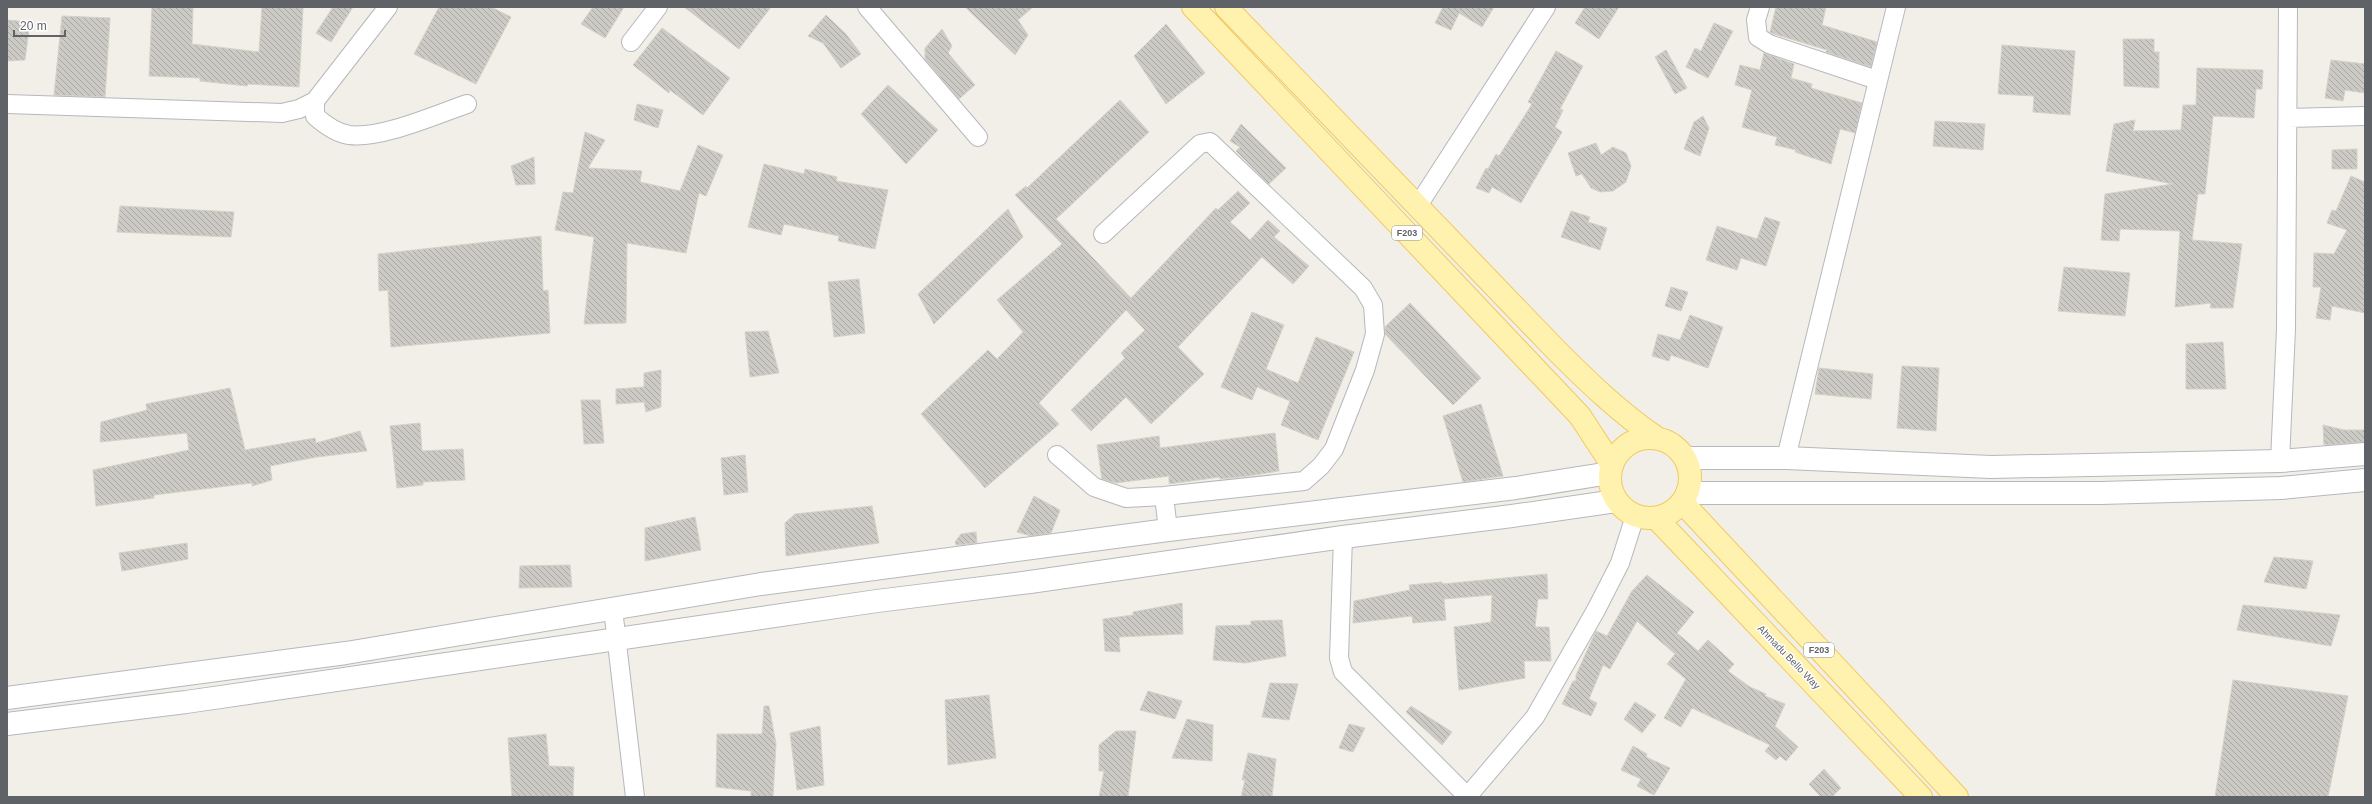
<svg xmlns="http://www.w3.org/2000/svg" width="2372" height="804" font-family="Helvetica,sans-serif">
<defs>
<pattern id="building-back-hatch" width="6" height="6" patternUnits="userSpaceOnUse"><rect width="6" height="6" fill="#cccac5"/><path d="M-1 5l2 2M0 0l6 6M5-1l2 2" fill="none" stroke="#a9a8a4"/></pattern>
</defs>
<rect width="100%" height="100%" fill="#f1efe8"/>
<!-- building -->
<path fill="url(#building-back-hatch)" stroke="#d6d1c6" d="M152 7H193L192 44 259 52 262 7H303L299 87 248 84 247 86 200 81V78L149 76Z
M333 7H353L331 42 316 33Z
M439 7H491L511 17 476 84 414 54Z
M593 7H624L605 38 581 24Z
M684 7H771L739 49Z
M965 7H1033L1018 20 1028 35 1015 55Z
M1443 7H1494L1482 27 1459 13 1451 30 1435 23Z
M1585 7H1619L1599 39 1575 23Z
M1776 7H1826L1822 25 1877 42 1871 67 1826 52 1827 50 1774 34 1770 32Z
M826 15 846 34 861 54 841 68 823 43 808 36Z
M62 16 110 18 105 97 54 95Z
M7 20 30 22 25 60 7 61Z
M1714 23 1733 31 1708 78 1686 67 1695 48 1701 51Z
M1166 24 1205 73 1166 104 1134 56Z
M662 28 730 78 703 115 670 90 669 93 633 65Z
M942 29 952 46 948 53 975 85 959 99 925 59V48Z
M2123 39H2154V52H2159V88L2124 86Z
M2002 45 2075 51 2070 115 2033 112 2034 96 1998 94Z
M1666 50 1687 88 1675 94 1655 57Z
M1556 51 1583 66 1560 109 1563 110 1555 127 1562 132 1521 203 1492 187 1489 193 1476 188 1486 168 1488 169 1496 154 1499 156 1532 104 1528 102Z
M1764 53 1794 64 1791 78 1812 84 1811 88 1862 103 1855 133 1840 129 1831 164 1795 152 1796 150 1775 145 1777 137 1742 127 1752 90 1735 85 1740 65 1760 70Z
M2331 60 2365 64V93L2345 90 2343 101 2325 98Z
M2197 68 2263 70 2262 89H2256L2254 118 2213 116 2205 194H2198L2192 240 2242 244 2233 308H2210L2211 303 2175 307 2180 231 2120 229 2119 241 2101 240 2105 194 2173 184 2106 171 2114 124 2135 120 2133 131 2181 130 2183 105H2196Z
M888 85 938 130 906 164 861 114Z
M1120 100 1149 132 1056 219 1131 298 1216 208 1218 210 1238 191 1250 203 1230 222 1250 240 1268 220 1280 231 1274 237 1309 266 1293 284 1262 257 1178 347 1204 374 1151 424 1126 397 1091 431 1071 410 1125 358 1121 353 1145 330 1126 310 1039 403 1059 424 985 488 921 414 988 350 997 359 1023 332 997 300 1062 244 1015 195 1026 186 1027 188Z
M637 104 663 110 658 128 634 120Z
M1703 116 1709 128 1700 156 1684 149 1694 122Z
M1935 121 1985 124 1983 150 1933 146Z
M1241 124 1286 168 1269 184 1236 151 1240 147 1230 141Z
M585 132 605 140 588 168 642 171 640 182 680 191 698 145 723 155 706 196 699 193 686 253 627 243 626 323 584 324 594 237 555 230 563 192 573 193Z
M1596 143 1601 155 1613 147 1626 153 1631 166 1626 182 1613 191 1600 192 1591 188 1582 174 1576 176 1568 153Z
M2357 149V169H2332V150Z
M534 157 535 184 516 185 511 166Z
M764 164 804 174 805 169 837 177 836 181 888 190 875 249 838 241 839 236 784 224 781 235 748 227Z
M2351 176 2365 182V313L2332 306 2330 320 2316 318 2321 287H2313L2314 253 2334 254 2347 230 2327 223 2332 210 2336 211Z
M120 206 234 212 231 237 117 232Z
M1008 209 1023 237 934 324 918 294Z
M1571 211 1590 217 1588 222 1607 228 1600 250 1561 237Z
M1765 217 1780 222 1766 266 1741 258 1737 270 1706 260 1717 226 1757 239Z
M541 236 543 291 548 290 550 333 391 347 388 290 379 291 378 254Z
M2064 267 2130 273 2125 316 2058 311Z
M859 279 865 333 834 337 828 282Z
M1671 287 1688 292 1681 311 1665 306Z
M1410 303 1481 378 1453 405 1385 334V327Z
M1252 312 1284 325 1266 369 1298 383 1316 337 1354 352 1318 440 1281 425 1290 401 1257 387 1252 400 1221 387Z
M1690 315 1723 327 1708 368 1671 355 1669 361 1652 356 1658 334 1680 340Z
M768 331 779 373 750 377 745 332Z
M2223 342 2226 389H2186V344Z
M1902 366 1939 368 1936 431 1897 428Z
M1819 368 1873 374 1871 399 1815 394Z
M661 370V407L646 412 644 402 616 404V389L644 387V373Z
M230 388 245 450 315 438 316 443 360 431 367 451 317 457 270 466 272 480 252 486V483L154 495V498L96 506 93 470 189 450 187 433 100 442 101 422 147 410 146 404Z
M581 400H600L604 443 584 444Z
M1481 404 1503 476 1463 482 1443 416Z
M420 423 422 451 463 449 465 480 423 482V485L397 488 390 426Z
M2323 425 2344 430H2365V442L2324 445Z
M1275 433 1279 471 1248 476 1220 479V477L1169 484V476L1116 483 1102 479 1097 445 1159 436 1160 448Z
M745 455 748 492 724 495 721 458Z
M1034 496 1060 510 1051 533 1031 536 1017 532Z
M872 506 879 543 786 556 785 523 795 514Z
M695 517 701 550 645 561V528Z
M976 532 977 543 956 545 955 542 961 534Z
M187 543 188 559 122 571 119 553Z
M2274 557 2313 561 2306 589 2264 582Z
M570 565 572 587 519 588 520 566Z
M1547 574 1548 599H1538L1535 627H1549L1551 661H1524L1525 678 1459 690 1454 627 1491 622 1492 595 1444 599 1446 620 1413 623 1412 616 1353 623 1354 601 1410 590 1409 585 1442 582V584Z
M1647 575 1694 612 1677 633 1698 651 1708 640 1734 664 1728 671 1750 687 1766 694 1765 696 1785 704 1775 726 1798 747 1786 761 1780 756 1776 760 1765 751 1770 745 1692 708 1681 727 1664 718 1686 679 1667 664 1675 654 1637 621 1610 669 1603 665 1589 699 1597 703 1591 716 1562 704 1573 681H1576V675L1596 631 1607 636 1632 591Z
M1182 603 1183 634 1119 637 1120 652 1105 651 1103 619 1133 615V612Z
M2243 605 2293 610 2340 615 2331 646 2237 630Z
M1282 620 1286 656 1245 663 1213 660 1216 626 1251 625V621Z
M2233 680 2348 696 2328 797H2215Z
M1270 683 1298 684 1289 720 1262 717Z
M1148 691 1182 701 1175 719 1140 710Z
M989 695 996 758 948 765 945 700Z
M1635 702 1656 715 1642 733 1624 719Z
M764 706H769L776 744 773 797H751V791L716 787 717 734H762Z
M1411 706 1452 732 1442 745 1406 712Z
M1187 719 1213 725 1212 761 1172 758Z
M1349 724 1365 728 1353 752 1339 748Z
M820 726 824 785 797 790 790 733Z
M1116 731H1136L1128 797H1099L1104 771H1099V745Z
M546 734 549 766 574 767 573 797H512L508 738Z
M1633 746 1647 754 1646 757 1670 768 1654 795 1637 786 1641 779 1621 770Z
M1248 753 1276 759 1272 797H1241L1245 780H1242Z
M1824 769 1841 788 1832 797H1821L1809 784Z"/>
<g fill="none" stroke-linecap="round" stroke-linejoin="round">
<defs>
<path id="minor" d="M867 7 978 137
M1760 7 1756 20 1758 37 1769 44 1877 80
M631 42 658 7
M315 101V116C325 125 336 133 349 135 381 139 435 115 467 104
M7 104 282 113 299 109 315 101 388 7
M2288 118 2365 116
M1417 207 1546 7
M1103 234 1200 144 1210 142 1363 288 1373 305 1375 334 1365 370 1334 449 1321 466 1304 481 1164 496 1168 530
M1057 455 1094 487 1126 498 1164 496
M1786 458 1896 7
M2280 461 2286 329 2288 7
M1343 537 1339 658 1343 672 1468 797
M613 609 635 797
M1467 797 1535 717 1596 610 1620 563 1635 516"/>
<path id="tertiary" d="M1685 458H1786L1991 467 2280 461 2365 454
M1687 493H2101L2281 488 2365 480
M7 698 346 653 761 584 1168 530 1516 488 1610 473
M7 724 186 702 877 601 1030 582 1343 537 1512 516 1616 501"/>
<path id="primary" d="M1193 7 1580 416 1612 465
M1226 7 1556 350C1588 382 1620 413 1657 438
M1610 478a40 40 0 1 1 80 0a40 40 0 1 1-80 0Z
M1682 502 1957 797
M1656 518 1921 797"/>
</defs>
<!-- minor casing -->
<use href="#minor" stroke="#b5b8bc" stroke-width="20"/>
<!-- tertiary casing -->
<use href="#tertiary" stroke="#b5b8bc" stroke-width="24"/>
<!-- primary casing -->
<use href="#primary" stroke="#f2c960" stroke-width="24"/>
<!-- minor -->
<use href="#minor" stroke="#fff" stroke-width="18"/>
<!-- tertiary -->
<use href="#tertiary" stroke="#fff" stroke-width="22"/>
<!-- primary -->
<use href="#primary" stroke="#fff2af" stroke-width="22"/>
</g>
<g text-anchor="middle" dominant-baseline="central" stroke-width="3" stroke-linejoin="round" paint-order="stroke">
<!-- shield labels -->
<g fill="#fff" stroke="#8f9295" stroke-width="1">
<rect x="1392" y="226" width="30" height="14" rx="3"/>
<rect x="1804" y="643" width="30" height="14" rx="3"/>
</g>
<g font-size="9" font-weight="bold" fill="#5f6368">
<text x="1407" y="233">F203</text>
<text x="1819" y="650">F203</text>
</g>
<!-- street labels -->
<g font-size="10" fill="#5f6368" stroke="#fff">
<text transform="translate(1789 657) rotate(46)">Ahmadu Bello Way</text>
</g>
</g>
<!-- border -->
<rect width="2372" height="804" fill="none" stroke="#5f6368" stroke-width="16"/>
<!-- scale -->
<path d="M14 30v6h51v-6" fill="none" stroke="#5f6368" stroke-width="2"/>
<text x="20" y="30" font-size="12" fill="#5f6368" stroke="#ffffff" stroke-width="3" paint-order="stroke">20 m</text>
</svg>
